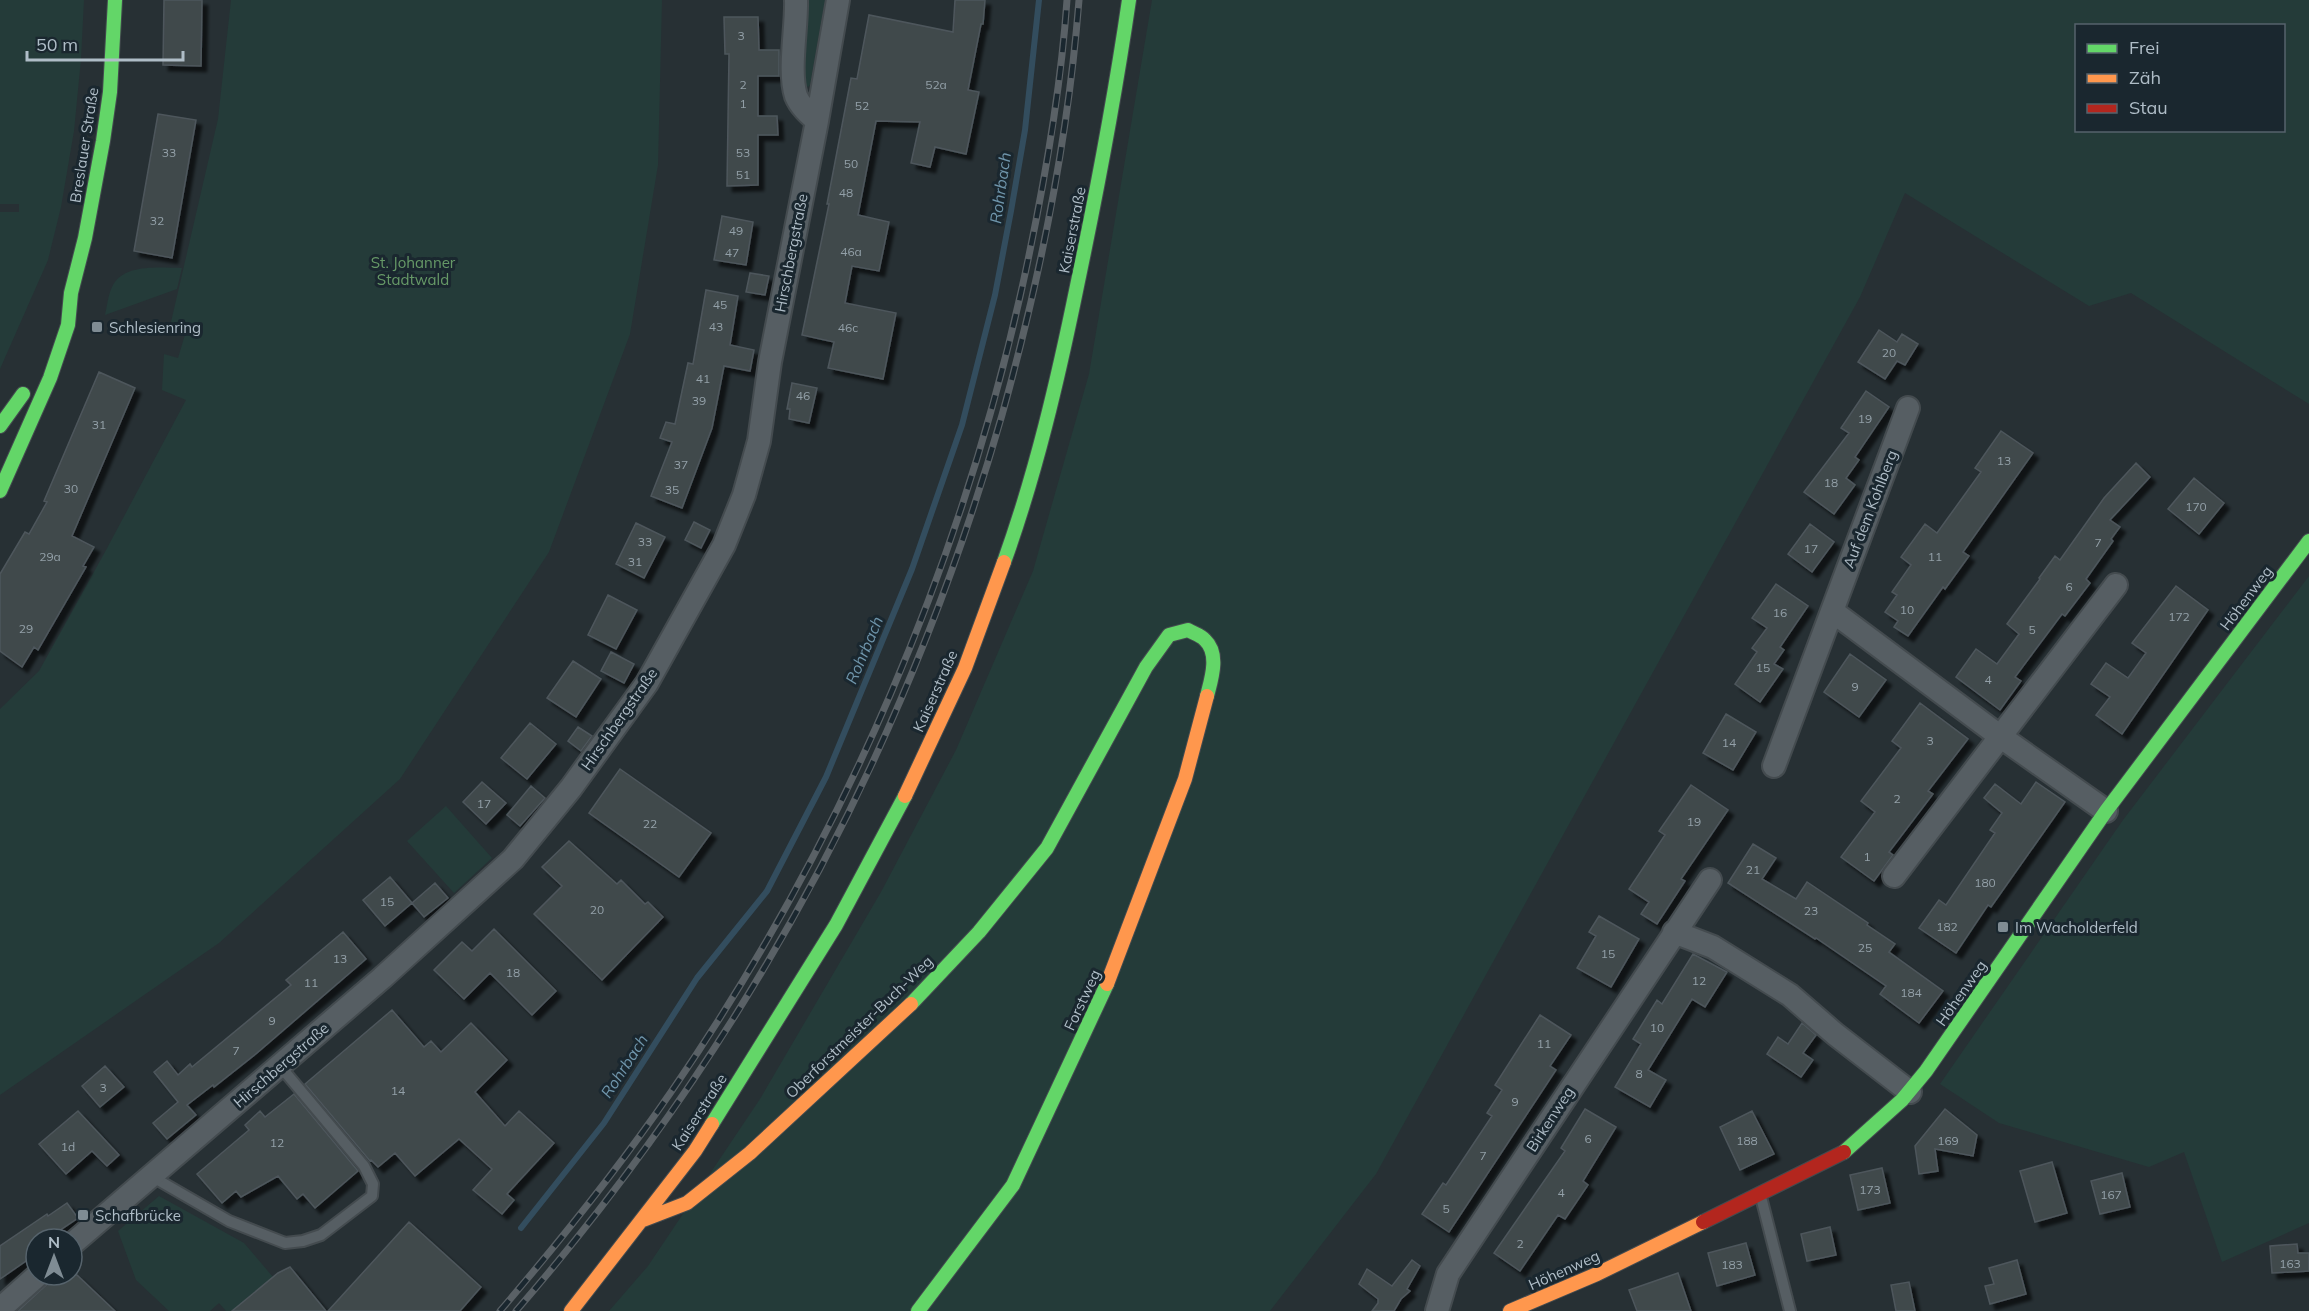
<svg xmlns="http://www.w3.org/2000/svg" width="2309" height="1311" font-family="Mulish,sans-serif">
<defs>
<filter id="shadow"><feDropShadow dx="5.5" dy="5.5" stdDeviation="1.5" flood-color="#0009"/></filter>
</defs>
<rect width="100%" height="100%" fill="#273034"/>
<!-- green -->
<path fill="#243b39" fill-rule="evenodd" d="M0 0H84L81 59 74 131 61 207 48 260 0 369V212H19V204H0Z
M231 0H662L658 165 630 334 549 552 400 779 219 943 0 1095V709L39 671 105 552 186 400 162 390 164 354 178 358 187 328 171 322 218 119Z
M805 0H825L810 85 808 87 803 84Z
M1152 0H2309V404L2131 293 2089 306 1905 193 1860 297 1376 1174 1270 1311H609L648 1266 760 1099 881 892 956 750 1033 571 1089 374ZM2076 26H2284V130H2076Z
M182 268 177 289 105 315C107 307 108 295 112 287 123 263 160 268 182 268Z
M2309 576V1223L2222 1262 2184 1152 2149 1167 1999 1123 1940 1084 2123 820Z
M446 806 492 858 454 893 407 841Z
M159 1196 244 1243 273 1277 232 1311H226L219 1303 210 1311H169L136 1280 118 1231Z"/>
<g fill="none" stroke-linecap="round" stroke-linejoin="round">
<!-- stream -->
<path stroke="#334d5e" stroke-width="6" d="M521 1228 604 1123 697 978 767 891 826 777 912 569 962 425 995 295 1011 211 1025 130 1039 0"/>
</g>
<!-- building -->
<path fill="#40484c" stroke="#4e575c" stroke-width="1.5" filter="url(#shadow)" d="M164 0H202L201 66 163 65Z
M955 0H985L983 24H981L968 90 979 92 966 154 935 147 930 167 911 163 920 122 876 121 858 215 889 222 879 271 852 266 845 303 896 313 883 379 828 368 834 342 802 335 829 204H827L851 78 857 79 869 15 953 32Z
M724 17H758L759 50H779V76H758V116H777L778 135H758V185L727 186 729 54H725Z
M158 114 196 120 172 258 134 251Z
M722 216 753 222 746 265 714 260Z
M750 273 769 276 765 295 746 292Z
M706 290 738 296 730 345 754 350 750 371 724 366 712 428 682 508 651 496 672 442 660 438 666 422 675 424 688 363 693 364Z
M1879 330 1897 342 1902 334 1918 344 1905 365 1897 361 1885 379 1858 362Z
M99 372 135 388 72 536 94 547 83 566 86 567 38 650 34 647 22 667 0 651V574L25 532 29 534 47 502 44 501Z
M792 383 817 388 809 423 789 419 790 409H787Z
M1866 391 1889 407 1855 457 1859 460 1846 478 1855 485 1834 514 1804 492 1849 433 1841 428Z
M2001 431 2033 453 1963 552 1969 556 1945 589 1943 587 1908 636 1894 627 1898 621 1885 612 1897 595 1892 592 1911 565 1901 557 1925 524 1937 533 1981 472 1975 468Z
M2136 463 2150 477 2110 520 2120 527 2111 539 2113 541 2086 579 2090 583 2065 616 2062 614 2015 677 2021 681 2000 710 1956 677 1976 649 1997 664 2019 634 2007 624 2040 579 2039 578 2055 556 2060 560 2104 498Z
M2194 478 2224 503 2199 534 2168 509Z
M694 522 710 530 701 548 685 540Z
M636 523 665 537 644 578 616 564Z
M1810 524 1834 542 1812 572 1788 554Z
M1776 584 1808 606 1780 647 1784 650 1774 664 1783 669 1760 702 1735 684 1757 652 1752 648 1767 628 1752 618Z
M2176 586 2208 610 2122 734 2096 715 2110 697 2091 684 2106 663 2128 678 2146 653 2132 643Z
M608 595 637 610 616 649 588 635Z
M611 652 634 664 624 683 601 671Z
M1850 654 1886 680 1859 717 1824 692Z
M573 661 601 679 576 717 547 698Z
M1920 703 1968 739 1928 791 1933 794 1889 852 1893 855 1874 881 1841 857 1875 812 1861 801 1901 748 1892 741Z
M1726 714 1756 732 1733 770 1703 753Z
M530 723 556 744 527 779 501 758Z
M578 727 592 736 581 751 568 741Z
M620 769 711 833 679 877 589 813Z
M482 782 506 803 486 824 463 802Z
M2036 782 2065 802 1991 907 1988 905 1956 953 1919 928 1939 900 1946 905 1995 833 1990 830 2002 813 1984 798 1995 784 2021 804Z
M1691 785 1728 810 1681 879 1685 881 1657 924 1641 914 1649 902 1629 889 1665 835 1659 831Z
M531 786 545 798 520 826 507 815Z
M569 841 617 884 621 880 645 904 648 902 663 917 602 980 534 914 562 886 542 867Z
M1753 844 1776 858 1762 879 1796 899 1807 882 1868 923 1867 925 1895 944 1889 952 1943 991 1919 1023 1880 994 1886 986 1816 938 1815 939 1728 883Z
M390 877 412 903 385 926 363 900Z
M435 883 448 898 424 917 412 903Z
M1599 916 1639 939 1611 987 1577 968 1596 936 1589 932Z
M494 929 556 991 532 1015 490 973 464 999 434 970 462 942 472 951Z
M343 932 366 959 257 1053 214 1087 213 1085 187 1105 196 1115 167 1139 153 1123 178 1102 154 1072 167 1061 178 1075 190 1064 192 1067 291 985 286 980Z
M1693 954 1727 972 1705 1007 1692 999 1648 1070 1666 1080 1650 1107 1615 1087 1641 1044 1633 1039 1657 1000 1662 1004Z
M392 1010 424 1047 431 1041 441 1052 471 1023 507 1060 475 1092 505 1126 519 1111 554 1143 507 1194 514 1200 502 1214 473 1190 492 1169 459 1139 415 1176 395 1153 378 1167 371 1160 370 1161 305 1084Z
M1540 1015 1571 1035 1550 1066 1556 1070 1449 1232 1422 1214 1443 1183 1446 1185 1492 1116 1487 1113 1502 1090 1495 1085Z
M1802 1023 1816 1035 1803 1053 1813 1060 1801 1077 1767 1054 1778 1037 1788 1044Z
M105 1066 124 1087 100 1107 82 1086Z
M294 1094 358 1171 315 1208 303 1194 297 1199 278 1176 241 1197 236 1191 222 1203 197 1174 249 1130 245 1125 260 1111 265 1117Z
M1585 1109 1616 1127 1583 1181 1588 1185 1565 1219 1558 1215 1520 1271 1494 1253 1565 1151 1561 1148Z
M1945 1109 1977 1135 1973 1156 1935 1149 1938 1171 1919 1174 1915 1146Z
M78 1111 119 1155 107 1166 92 1151 66 1174 39 1144Z
M1752 1111 1774 1154 1740 1170 1720 1127Z
M2052 1162 2067 1213 2035 1222 2020 1171Z
M1882 1168 1890 1203 1858 1210 1850 1175Z
M2122 1173 2130 1207 2100 1214 2091 1181Z
M67 1203 78 1218 59 1231 62 1235 60 1239H36V1254L0 1279V1246L47 1214 48 1216Z
M409 1222 481 1287 460 1311H328Z
M1830 1227 1836 1255 1807 1261 1801 1234Z
M1746 1243 1755 1275 1717 1286 1708 1253Z
M2297 1244 2298 1253H2309V1271L2272 1273 2270 1246Z
M1412 1260 1420 1266 1407 1289 1410 1291 1401 1299 1394 1311H1372L1378 1303V1299L1359 1284 1367 1269 1392 1286Z
M2017 1260 2026 1294 1990 1304 1985 1286 1994 1284 1989 1268Z
M290 1267 326 1311H232L278 1273Z
M1678 1273 1691 1311H1637L1629 1290Z
M57 1275H77L115 1311H18Z
M1909 1282 1915 1311H1896L1891 1285Z"/>
<g fill="none" stroke-linecap="round" stroke-linejoin="round">
<defs>
<path id="lane" d="M151 1176 229 1221 285 1243 303 1241 321 1235 372 1196 373 1184 364 1166 280 1066
M1761 1197 1790 1311"/>
<path id="street" d="M796 0C797 27 788 71 796 96 800 106 809 114 817 121
M1832 611 2001 737 2106 811
M1774 766 1908 408
M1894 876 2116 585
M1674 932 1713 947 1790 995 1835 1034 1910 1092
M72 1244 382 978 513 859 571 788 647 683 724 545 744 495 759 441 770 362 817 121 838 0
M0 1309 38 1275
M1437 1311 1448 1274 1710 880"/>
<path id="fast" d="M0 426 23 394
M0 491 50 378 68 325 71 293 85 238 103 141 110 92 115 0
M1004 562C1036 473 1058 379 1077 286 1097 191 1115 96 1129 0
M911 1004 979 932 1047 848 1146 667 1169 635 1188 630C1193 633 1201 635 1205 640 1220 654 1211 680 1207 696
M712 1124 836 925 905 796
M1844 1152 1902 1100 1926 1071 2106 811 2309 541
M918 1311 1013 1185 1107 984"/>
<path id="slow" d="M905 796 965 668 1004 562
M1107 984 1185 779 1207 696
M643 1220 687 1203 750 1153 911 1004
M571 1311 695 1151 712 1124
M1510 1311 1597 1274 1703 1222"/>
<path id="jam" d="M1703 1222 1844 1152"/>
</defs>
<!-- lane casing -->
<use href="#lane" stroke="#444b4f" stroke-width="14"/>
<!-- street casing -->
<use href="#street" stroke="#444b4f" stroke-width="26"/>
<!-- fast casing -->
<use href="#fast" stroke="#444b4f" stroke-width="16"/>
<!-- slow casing -->
<use href="#slow" stroke="#444b4f" stroke-width="16"/>
<!-- jam casing -->
<use href="#jam" stroke="#444b4f" stroke-width="16"/>
<!-- lane -->
<use href="#lane" stroke="#565e63" stroke-width="10"/>
<!-- street -->
<use href="#street" stroke="#565e63" stroke-width="22"/>
<!-- fast -->
<use href="#fast" stroke="#63d668" stroke-width="14"/>
<!-- slow -->
<use href="#slow" stroke="#ff974d" stroke-width="14"/>
<!-- jam -->
<use href="#jam" stroke="#b3261e" stroke-width="14"/>
<defs>
<path id="rail" d="M500 1311C560 1241 618 1169 671 1092 843 842 966 557 1028 260 1046 174 1061 87 1067 0
M516 1311C744 1048 906 750 1002 415 1040 279 1068 141 1079 0"/>
</defs>
<!-- rail casing -->
<use href="#rail" stroke="#5a6166" stroke-width="7"/>
<!-- rail -->
<use href="#rail" stroke="#1a272f" stroke-width="4.5" stroke-dasharray="14" stroke-linecap="butt"/>
</g>
<!-- markers -->
<g fill="#7f8c94" stroke="#1a272f" stroke-width="2">
<rect x="91" y="321" width="12" height="12" rx="3"/>
<rect x="1997" y="921" width="12" height="12" rx="3"/>
<rect x="77" y="1209" width="12" height="12" rx="3"/>
</g>
<g text-anchor="middle" dominant-baseline="central" stroke-width="6" stroke-linejoin="round" paint-order="stroke">
<!-- number labels -->
<g font-size="12" fill="#93a0a8">
<text x="741" y="35">3</text>
<text x="743" y="84">2</text>
<text x="936" y="84">52a</text>
<text x="743" y="103">1</text>
<text x="862" y="105">52</text>
<text x="169" y="152">33</text>
<text x="743" y="152">53</text>
<text x="851" y="163">50</text>
<text x="743" y="174">51</text>
<text x="846" y="192">48</text>
<text x="157" y="220">32</text>
<text x="736" y="230">49</text>
<text x="851" y="251">46a</text>
<text x="732" y="252">47</text>
<text x="720" y="304">45</text>
<text x="716" y="326">43</text>
<text x="848" y="327">46c</text>
<text x="1889" y="352">20</text>
<text x="703" y="378">41</text>
<text x="803" y="395">46</text>
<text x="699" y="400">39</text>
<text x="1865" y="418">19</text>
<text x="99" y="424">31</text>
<text x="2004" y="460">13</text>
<text x="681" y="464">37</text>
<text x="1831" y="482">18</text>
<text x="71" y="488">30</text>
<text x="672" y="489">35</text>
<text x="2196" y="506">170</text>
<text x="645" y="541">33</text>
<text x="2098" y="542">7</text>
<text x="1811" y="548">17</text>
<text x="50" y="556">29a</text>
<text x="1935" y="556">11</text>
<text x="635" y="561">31</text>
<text x="2069" y="586">6</text>
<text x="1907" y="609">10</text>
<text x="1780" y="612">16</text>
<text x="2179" y="616">172</text>
<text x="26" y="628">29</text>
<text x="2032" y="629">5</text>
<text x="1763" y="667">15</text>
<text x="1988" y="679">4</text>
<text x="1855" y="686">9</text>
<text x="1930" y="740">3</text>
<text x="1729" y="742">14</text>
<text x="1897" y="798">2</text>
<text x="484" y="803">17</text>
<text x="1694" y="821">19</text>
<text x="650" y="823">22</text>
<text x="1867" y="856">1</text>
<text x="1753" y="869">21</text>
<text x="1985" y="882">180</text>
<text x="387" y="901">15</text>
<text x="597" y="909">20</text>
<text x="1811" y="910">23</text>
<text x="1947" y="926">182</text>
<text x="1865" y="947">25</text>
<text x="1608" y="953">15</text>
<text x="340" y="958">13</text>
<text x="513" y="972">18</text>
<text x="1699" y="980">12</text>
<text x="311" y="982">11</text>
<text x="1911" y="992">184</text>
<text x="272" y="1020">9</text>
<text x="1657" y="1027">10</text>
<text x="1544" y="1043">11</text>
<text x="236" y="1050">7</text>
<text x="1639" y="1073">8</text>
<text x="103" y="1087">3</text>
<text x="398" y="1090">14</text>
<text x="1515" y="1101">9</text>
<text x="1588" y="1138">6</text>
<text x="1747" y="1140">188</text>
<text x="1948" y="1140">169</text>
<text x="277" y="1142">12</text>
<text x="68" y="1146">1d</text>
<text x="1483" y="1155">7</text>
<text x="1870" y="1189">173</text>
<text x="1561" y="1192">4</text>
<text x="2111" y="1194">167</text>
<text x="1446" y="1208">5</text>
<text x="1520" y="1243">2</text>
<text x="2290" y="1263">163</text>
<text x="1732" y="1264">183</text>
</g>
<!-- street labels -->
<g font-size="15" fill="#afbdc7" stroke="#1a272f">
<text transform="translate(84 145) rotate(-81)">Breslauer Straße</text>
<text transform="translate(1072 230) rotate(-79)">Kaiserstraße</text>
<text transform="translate(791 253) rotate(-79)">Hirschbergstraße</text>
<text transform="translate(1870 509) rotate(-69)">Auf dem Kohlberg</text>
<text transform="translate(2246 598) rotate(-53)">Höhenweg</text>
<text transform="translate(935 691) rotate(-66)">Kaiserstraße</text>
<text transform="translate(619 719) rotate(-55)">Hirschbergstraße</text>
<text transform="translate(1961 993) rotate(-55)">Höhenweg</text>
<text transform="translate(1082 1000) rotate(-65)">Forstweg</text>
<text transform="translate(859 1027) rotate(-44)">Oberforstmeister-Buch-Weg</text>
<text transform="translate(281 1065) rotate(-41)">Hirschbergstraße</text>
<text transform="translate(699 1112) rotate(-57)">Kaiserstraße</text>
<text transform="translate(1550 1119) rotate(-57)">Birkenweg</text>
<text transform="translate(1564 1270) rotate(-24)">Höhenweg</text>
</g>
<!-- park labels -->
<g font-size="15" fill="#669967" stroke="#1a272f">
<text x="413" y="262">St. Johanner<tspan x="413" dy="17">Stadtwald</tspan></text>
</g>
<!-- poi labels -->
<g font-size="15" fill="#afbdc7" stroke="#1a272f" text-anchor="start">
<text x="109" y="327">Schlesienring</text>
<text x="2015" y="927">Im Wacholderfeld</text>
<text x="95" y="1215">Schafbrücke</text>
</g>
<!-- water labels -->
<g font-size="16" font-style="italic" fill="#6f95ab" stroke="#1a272f">
<text transform="translate(1000 188) rotate(-82)">Rohrbach</text>
<text transform="translate(864 650) rotate(-67)">Rohrbach</text>
<text transform="translate(624 1066) rotate(-57)">Rohrbach</text>
</g>
</g>
<!-- legend -->
<rect x="2075" y="24" width="210" height="108" fill="#1a272f" stroke="#56636c" stroke-width="1.5"/>
<rect x="2087" y="44" width="30" height="9" fill="#63d668" stroke="#56636c" stroke-width="1.5"/>
<text x="2129" y="54" font-size="18" fill="#afbdc7">Frei</text>
<rect x="2087" y="74" width="30" height="9" fill="#ff974d" stroke="#56636c" stroke-width="1.5"/>
<text x="2129" y="84" font-size="18" fill="#afbdc7">Zäh</text>
<rect x="2087" y="104" width="30" height="9" fill="#b3261e" stroke="#56636c" stroke-width="1.5"/>
<text x="2129" y="114" font-size="18" fill="#afbdc7">Stau</text>
<!-- north arrow -->
<g transform="translate(54 1257)"><circle r="28" fill="#1a272f" stroke="#56636c" stroke-width="1.5"/>
<path d="M0-4.5L10 22L0 15L-10 22Z" fill="#7f8c94"/>
<text y="-9" font-size="16" font-weight="bold" text-anchor="middle" fill="#afbdc7">N</text>
</g>
<!-- scale -->
<path d="M27 51v9h156v-9" fill="none" stroke="#afbdc7" stroke-width="3"/>
<text x="36" y="51" font-size="18" fill="#afbdc7" stroke="#1a272f" stroke-width="4.5" paint-order="stroke">50 m</text>
</svg>
